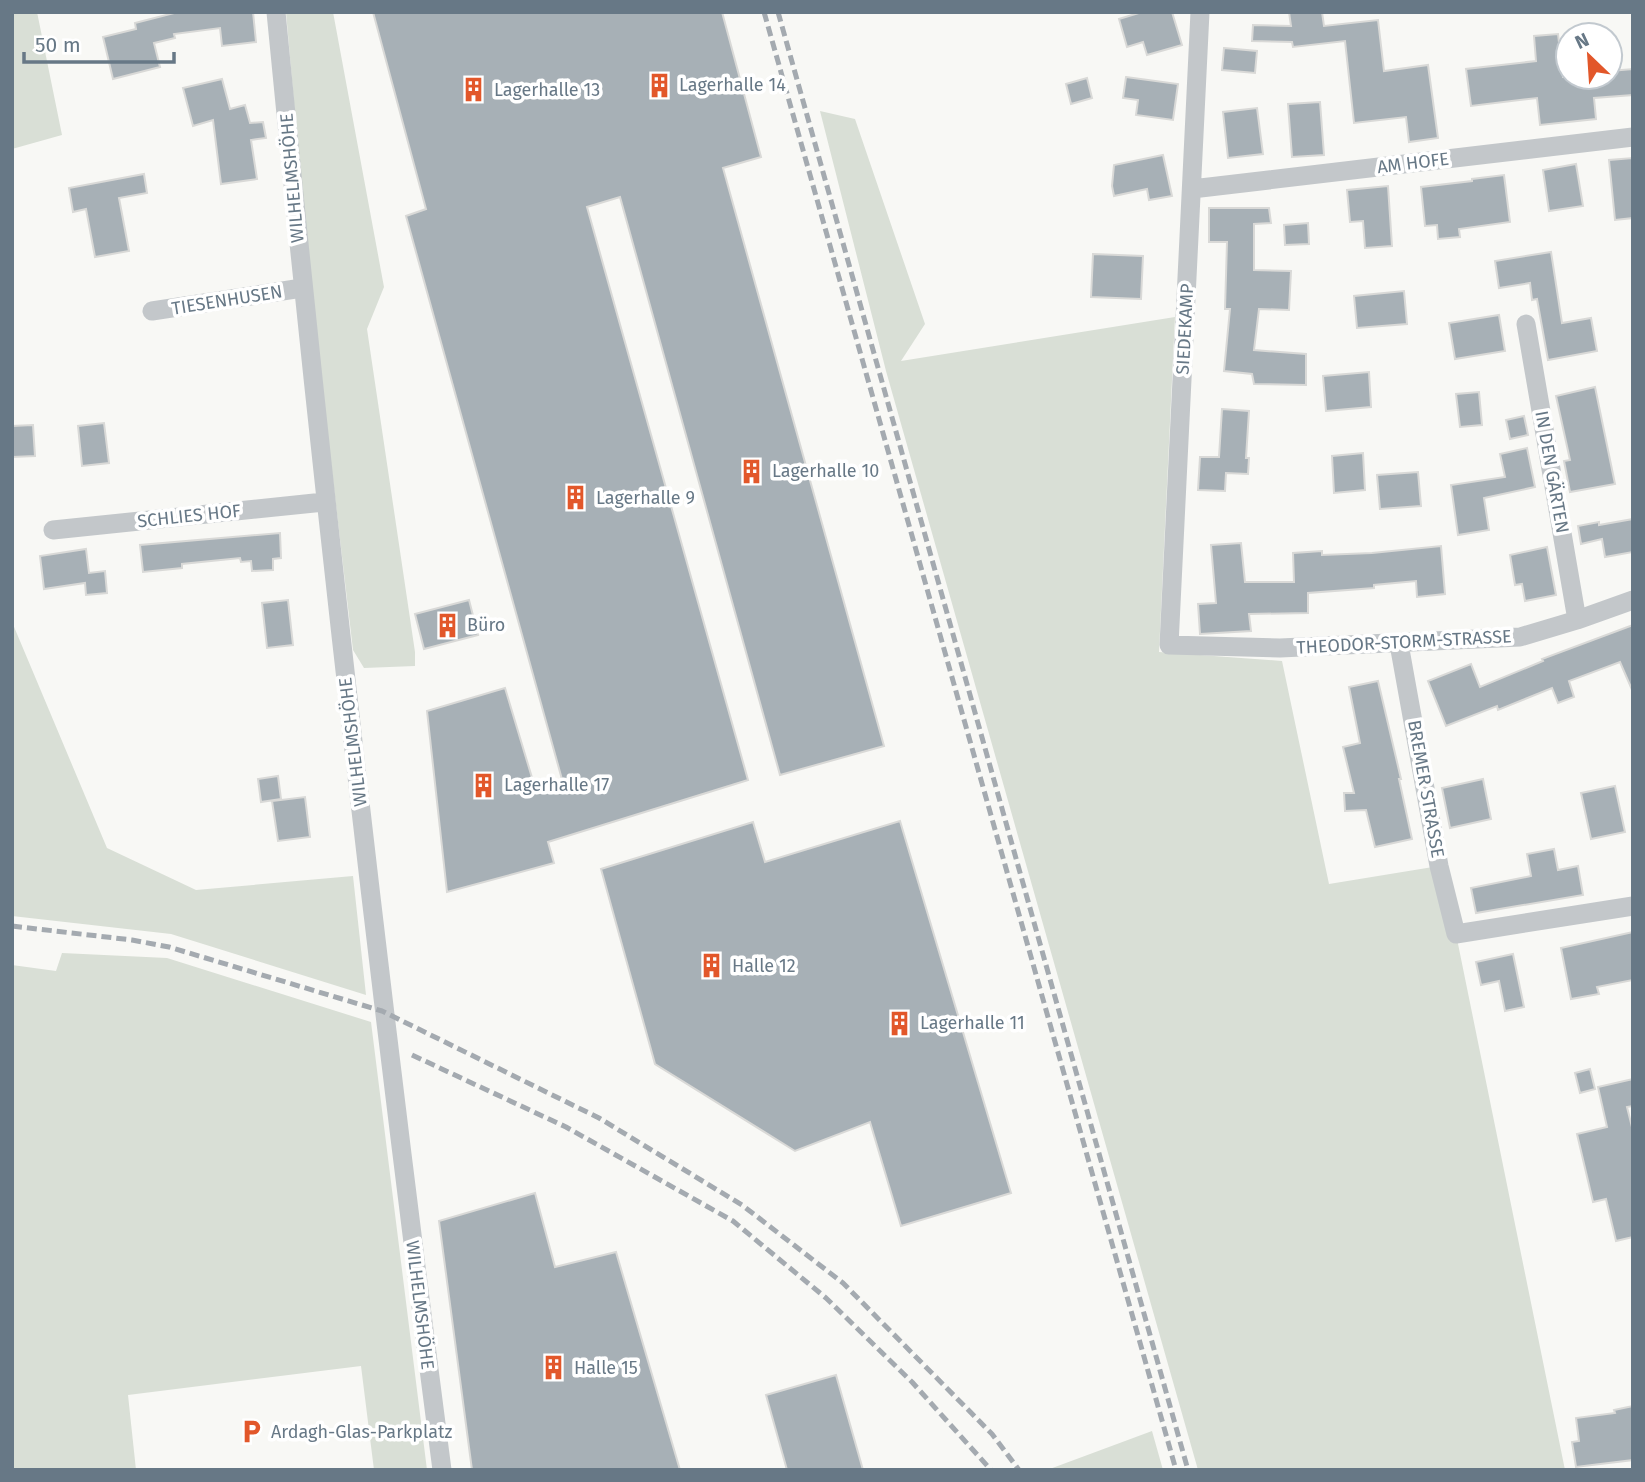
<svg xmlns="http://www.w3.org/2000/svg" width="1645" height="1482" font-family="'Fira Sans',sans-serif">
<rect width="100%" height="100%" fill="#f8f8f5"/>
<!-- green -->
<path fill="#d9dfd6" d="M12 12H37L62 135 12 149Z
M286 12H333L384 287 367 329 415 652V666L364 668 353 650 310 284Z
M820 111 855 119 925 324 901 361 1175 317 1159 652 1282 661 1329 884 1439 866 1456 934 1565 1470H1198L886 371Z
M12 622 107 848 196 890 353 876 366 995 171 934 12 916Z
M62 953 167 958 371 1022 427 1470H374L361 1366 128 1395 136 1470H12V965L56 971Z
M1152 1431 1163 1470H1047Z"/>
<!-- building -->
<path fill="#a7b0b6" stroke="#d9d9d7" stroke-width="2" d="M178 12H253L256 42 222 46 220 28 174 34 175 38 154 43 160 67 113 79 103 37 136 29 135 23Z
M373 12H722L761 157 723 168 884 746 780 775 620 197 587 207 748 780 548 842 554 863 447 892 427 711 505 688 536 791 563 783 406 216 426 209Z
M1142 12H1172L1182 45 1147 55 1143 42 1127 47 1119 19Z
M1289 12H1322L1324 26 1378 20 1384 71 1428 65 1438 138 1409 142 1406 117 1354 123 1345 41 1293 47 1292 42 1252 41 1253 25 1291 26Z
M1558 34 1563 77H1610V71L1633 69V95L1594 98 1596 119 1540 125 1537 98 1471 106 1466 69 1536 61 1534 36Z
M1224 48 1257 51 1255 73 1222 70Z
M1126 77 1178 84 1173 120 1136 115 1138 100 1123 98Z
M1087 78 1092 98 1071 104 1066 84Z
M222 79 230 109 245 105 250 123 263 122 266 138 251 140 257 179 221 184 213 120 193 126 183 88Z
M1320 102 1324 155 1292 157 1288 104Z
M1257 108 1263 154 1228 158 1223 112Z
M1163 155 1172 196 1149 200 1147 189 1114 196 1112 186 1114 165Z
M1633 158V218L1615 220 1609 160Z
M1576 164 1583 206 1549 211 1543 170Z
M144 174 147 193 119 198 129 251 95 257 86 209 73 212 69 188Z
M1504 175 1510 222 1459 229 1460 237 1438 239 1437 225 1425 226 1421 187 1472 181V179Z
M1388 186 1392 246 1365 248 1363 221 1350 222 1347 190Z
M1209 208H1269L1271 223 1254 224V270L1291 271 1289 310 1259 309 1254 350 1306 354V385L1254 384 1252 374 1224 371 1230 309H1225L1227 242H1209Z
M1308 223 1309 244 1285 245 1284 225Z
M1551 252 1562 323 1591 318 1597 351 1548 360 1537 299 1532 300 1530 283 1499 288 1495 261Z
M1093 254 1143 256 1141 299 1091 297Z
M1404 291 1407 324 1357 328 1354 296Z
M1499 315 1505 351 1455 359 1449 323Z
M1369 372 1371 407 1326 411 1323 376Z
M1595 387 1615 484 1570 492 1564 461 1570 460 1556 396Z
M1479 392 1482 425 1460 427 1456 394Z
M1222 409 1249 411 1246 458H1249L1248 474 1226 473 1225 491 1198 490 1200 457H1219Z
M1524 416 1528 435 1510 439 1506 420Z
M104 423 109 463 82 466 78 426Z
M33 425 35 456 12 457V426Z
M1527 448 1535 487 1484 498 1489 530 1458 535 1451 485 1505 477 1500 454Z
M1363 453 1365 490 1334 493 1332 456Z
M1418 472 1421 506 1380 509 1377 475Z
M1633 519V552L1605 557 1602 539 1581 544 1578 526 1599 522V525Z
M280 533 281 558 273 559V570L252 571 251 561 241 562 240 558 182 564V568L143 572 140 545Z
M1241 543 1245 582H1294L1293 553 1322 551V555L1372 553 1441 546 1445 594 1417 597 1416 581 1374 585V588L1308 593V613L1249 614 1251 631 1200 634 1198 604 1216 603 1211 545Z
M1547 547 1556 595 1525 601 1522 584 1515 585 1510 555Z
M86 549 89 573 105 571 107 593 86 595 85 583 44 589 40 556Z
M288 600 293 645 267 648 262 603Z
M469 600 478 635 424 649 415 614Z
M1633 625V692L1620 662 1569 681 1574 697 1558 703 1552 688 1498 710 1497 706 1446 726 1428 681 1471 664 1480 687 1543 661 1542 659Z
M1378 681 1401 779H1399L1412 839 1375 847 1366 810 1345 811 1344 793H1354L1343 747 1360 743 1349 687Z
M278 776 281 799 261 802 258 779Z
M1483 779 1491 819 1450 828 1442 788Z
M1615 786 1625 832 1591 839 1581 793Z
M305 797 310 837 278 841 272 801Z
M900 821 1011 1193 901 1226 870 1122 795 1151 655 1064 601 869 753 822 765 862Z
M1554 849 1558 870 1578 866 1583 895 1476 913 1471 888 1531 876 1527 854Z
M1633 932V980L1597 987 1599 994 1571 999 1561 948Z
M1513 954 1524 1007 1505 1011 1499 981 1481 985 1476 962Z
M1590 1069 1595 1089 1580 1093 1575 1073Z
M1633 1079V1106L1627 1107 1633 1131V1237L1616 1241 1606 1199 1593 1202 1577 1134 1607 1127 1598 1087Z
M535 1193 555 1267 616 1252 680 1470H472L439 1221Z
M836 1375 863 1470H787L766 1395Z
M1633 1406V1460L1576 1467 1572 1442 1579 1441 1576 1418 1615 1413 1614 1410Z"/>
<g fill="none" stroke-linecap="round" stroke-linejoin="round">
<!-- minor -->
<path stroke="#c3c7ca" stroke-width="19" d="M276 12C323 499 379 985 442 1470
M1200 12 1169 645 1280 648 1520 637 1577 620 1633 600
M1192 189 1633 137
M152 311 302 288
M1526 324 1577 620
M53 530 324 502
M1399 644 1439 866 1456 934 1633 906"/>
<!-- rail -->
<path stroke="#a4aab0" stroke-width="5" stroke-dasharray="10 5" stroke-linecap="butt" d="M764 12 1176 1470
M778 12 1188 1470
M12 926 132 940 169 947 382 1011 599 1118 742 1205 843 1283 992 1434 1019 1470
M412 1055 566 1127 733 1221 826 1298 912 1382 991 1470"/>
</g>
<!-- icons -->
<defs>
<symbol id="building-bare" viewBox="-9 -9 18 18"><path d="M-4-6H4V6H1V3H-1V6H-4ZM-2.5-4.3h1.7v1.8h-1.7ZM.8-4.3h1.7v1.8H.8ZM-2.5-1h1.7V.8h-1.7ZM.8-1h1.7V.8H.8Z" fill="#e2572a" stroke="#fff" stroke-width="2.5" paint-order="stroke"/></symbol>
<symbol id="parking-bare" viewBox="-9 -9 18 18"><path d="M-3.5-5.5H1a3.5 3.5 0 0 1 0 7H-1V5.5H-3.5ZM-1-3.4V-.6H.8a1.4 1.4 0 0 0 0-2.8Z" fill="#e2572a" stroke="#fff" stroke-width="2.5" paint-order="stroke"/></symbol>
</defs>
<g fill-rule="evenodd">
<use href="#building-bare" x="642" y="68" width="35" height="35"/>
<use href="#building-bare" x="456" y="72" width="35" height="35"/>
<use href="#building-bare" x="734" y="454" width="35" height="35"/>
<use href="#building-bare" x="558" y="480" width="35" height="35"/>
<use href="#building-bare" x="430" y="608" width="35" height="35"/>
<use href="#building-bare" x="466" y="768" width="35" height="35"/>
<use href="#building-bare" x="694" y="948" width="35" height="35"/>
<use href="#building-bare" x="882" y="1006" width="35" height="35"/>
<use href="#building-bare" x="536" y="1350" width="35" height="35"/>
<use href="#parking-bare" x="234" y="1414" width="35" height="35"/>
</g>
<g text-anchor="middle" dominant-baseline="central" stroke-width="7" stroke-linejoin="round" paint-order="stroke">
<!-- poi labels -->
<g font-size="18" fill="#677886" stroke="#fff" text-anchor="start">
<text x="679" y="85">Lagerhalle 14</text>
<text x="494" y="90">Lagerhalle 13</text>
<text x="772" y="471">Lagerhalle 10</text>
<text x="596" y="498">Lagerhalle 9</text>
<text x="467" y="625">Büro</text>
<text x="504" y="785">Lagerhalle 17</text>
<text x="732" y="966">Halle 12</text>
<text x="920" y="1023">Lagerhalle 11</text>
<text x="574" y="1368">Halle 15</text>
<text x="271" y="1432">Ardagh-Glas-Parkplatz</text>
</g>
<!-- street labels -->
<g font-size="18" fill="#677886" stroke="#fff">
<text transform="translate(1413 163) rotate(-7)">AM HOFE</text>
<text transform="translate(292 178) rotate(-95)">WILHELMSHÖHE</text>
<text transform="translate(227 300) rotate(-9)">TIESENHUSEN</text>
<text transform="translate(1185 329) rotate(-87)">SIEDEKAMP</text>
<text transform="translate(1552 472) rotate(80)">IN DEN GÄRTEN</text>
<text transform="translate(189 516) rotate(-6)">SCHLIES HOF</text>
<text transform="translate(1404 642) rotate(-3)">THEODOR-STORM-STRASSE</text>
<text transform="translate(353 742) rotate(-97)">WILHELMSHÖHE</text>
<text transform="translate(1426 789) rotate(80)">BREMER STRASSE</text>
<text transform="translate(420 1305) rotate(83)">WILHELMSHÖHE</text>
</g>
</g>
<!-- border -->
<rect width="1645" height="1482" fill="none" stroke="#677886" stroke-width="28"/>
<!-- north arrow -->
<g transform="translate(1589 56) rotate(335)"><circle r="33" fill="#ffffff" stroke="#c2c9cf" stroke-width="2"/>
<path d="M0-5L12 26L0 18L-12 26Z" fill="#e2572a"/>
<text y="-10" font-size="19" font-weight="bold" text-anchor="middle" fill="#677886">N</text>
</g>
<!-- scale -->
<path d="M24 52v10h150v-10" fill="none" stroke="#677886" stroke-width="3.5"/>
<text x="35" y="52" font-size="21" fill="#677886" stroke="#ffffff" stroke-width="5" paint-order="stroke">50 m</text>
</svg>
